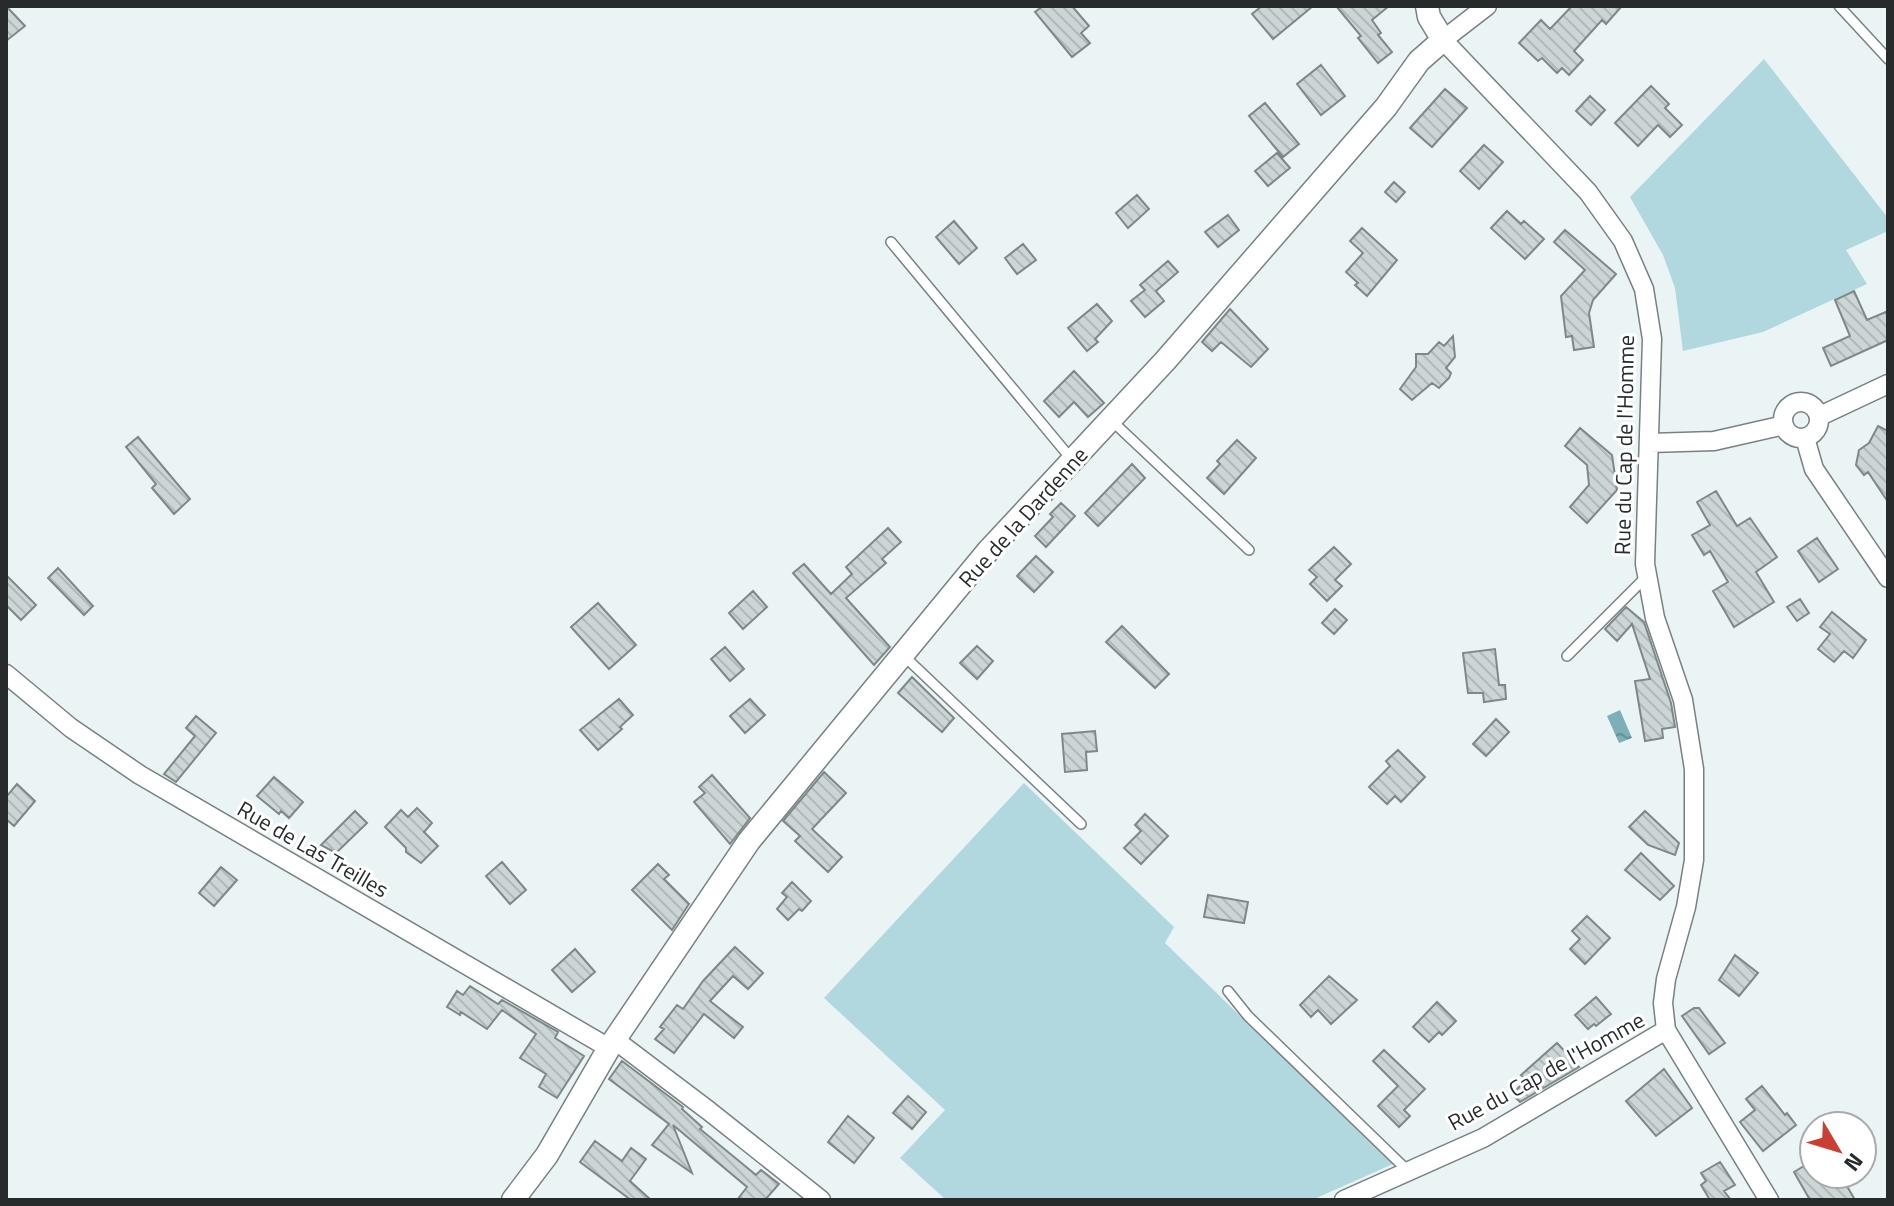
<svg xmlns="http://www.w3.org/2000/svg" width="1894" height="1206" font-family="'Titillium Web',sans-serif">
<defs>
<pattern id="water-ripples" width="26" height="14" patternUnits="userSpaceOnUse" patternTransform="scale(2)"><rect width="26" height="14" fill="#7dafb8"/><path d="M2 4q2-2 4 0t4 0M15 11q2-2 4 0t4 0" fill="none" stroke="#668f96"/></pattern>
<pattern id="building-back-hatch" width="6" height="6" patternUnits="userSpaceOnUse" patternTransform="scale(2)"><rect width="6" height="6" fill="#cdd6d7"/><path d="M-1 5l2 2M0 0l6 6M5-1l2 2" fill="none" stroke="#b0b8b9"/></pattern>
</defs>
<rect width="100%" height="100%" fill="#eaf4f5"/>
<!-- grass -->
<path fill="#b1d8df" d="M1764 59 1888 218V231L1846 250 1867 284 1763 332 1683 351 1675 288 1663 255 1630 197Z
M1024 783 1174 927 1165 943 1393 1164 1312 1200H946L900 1158 945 1110 824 998Z"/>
<!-- water -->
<path fill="url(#water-ripples)" d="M1620 710 1632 738 1619 743 1607 716Z"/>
<!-- building -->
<path fill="url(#building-back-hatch)" stroke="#7f8889" stroke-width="2" d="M6 6 25 26 6 41Z
M1043 6H1072L1089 26 1081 33 1090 43 1072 57 1035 12Z
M1262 6H1313L1273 39 1252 14Z
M1336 6H1389L1372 20 1381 33 1378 35 1392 52 1378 63 1358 38 1361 36Z
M1572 6H1622L1606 24 1602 20 1574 51 1583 60 1569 75 1562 68 1557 73 1542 58 1538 61 1519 43 1541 20 1550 29Z
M1321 65 1345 96 1321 115 1297 84Z
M1651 86 1669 104 1665 108 1682 125 1670 137 1658 125 1638 146 1615 123Z
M1445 89 1467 108 1432 147 1410 128Z
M1590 96 1605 110 1591 125 1576 111Z
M1265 103 1299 144 1283 157 1249 116Z
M1484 145 1503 162 1479 189 1460 171Z
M1277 153 1290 168 1268 186 1255 171Z
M1394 182 1405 192 1396 202 1385 192Z
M1137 195 1149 209 1128 228 1116 213Z
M1507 211 1521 224 1524 221 1544 239 1525 259 1491 228Z
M1228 215 1239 230 1218 247 1205 232Z
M954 221 977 248 959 264 936 237Z
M1362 228 1397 260 1367 296 1355 285 1358 283 1346 272 1363 253 1350 241Z
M1565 230 1616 274 1593 300 1589 313 1594 347 1574 350 1572 336 1566 337 1561 296 1585 270 1554 242Z
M1023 244 1036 260 1017 274 1005 258Z
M1168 261 1178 272 1156 291 1164 301 1145 317 1131 301 1145 290 1140 285Z
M1854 291 1867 320 1888 311V340L1831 366 1823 348 1850 336 1835 300Z
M1097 304 1112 321 1095 339 1098 342 1087 351 1068 328Z
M1230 309 1268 349 1251 367 1221 342 1212 351 1202 342Z
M1453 336 1455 357 1446 368 1451 373 1449 378 1439 388 1432 383 1412 400 1400 389 1416 367V354H1428L1439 342 1444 346Z
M1074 371 1104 403 1088 417 1074 402 1059 417 1044 401Z
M1878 426 1888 431V502L1868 472 1864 475 1856 465 1859 450 1869 443Z
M1580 428 1612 455 1617 490 1587 523 1570 507 1589 485 1587 465 1565 446Z
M138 437 190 499 174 514 152 488 156 484 126 447Z
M1237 440 1256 458 1224 494 1207 478 1220 464 1217 461Z
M1132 464 1145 478 1098 526 1085 513Z
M1716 491 1737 526 1750 518 1777 557 1756 572 1774 602 1734 627 1713 591 1728 582 1710 551 1704 555 1692 535 1710 525 1697 502Z
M1061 503 1075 516 1046 547 1035 536 1053 517 1050 514Z
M888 528 901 542 882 559 886 563 846 598 890 647 874 665 793 573 804 564 831 594 852 574 846 567Z
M1817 538 1838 569 1819 582 1798 551Z
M1334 547 1351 564 1335 580 1342 586 1327 601 1310 584 1317 577 1309 570Z
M1036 556 1053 572 1034 592 1017 576Z
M58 568 93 606 84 615 48 578Z
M6 575 36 605 21 620 6 605Z
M753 591 767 607 743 629 729 613Z
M1800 599 1809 613 1797 621 1787 607Z
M598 603 636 645 609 669 571 627Z
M1626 607 1644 622 1671 703 1675 727 1662 729 1663 738 1645 741 1635 681 1650 679 1632 624 1617 641 1605 629Z
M1335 609 1347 620 1334 634 1322 623Z
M1832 612 1866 640 1853 658 1844 651 1834 662 1818 649 1830 634 1820 627Z
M1122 626 1169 674 1155 688 1106 642Z
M977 646 993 661 977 679 960 663Z
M725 647 744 669 730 681 711 659Z
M1495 649 1499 685H1505L1506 699 1484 702 1483 693H1468L1463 653Z
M912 677 954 718 942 732 898 693Z
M619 699 633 715 620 727 622 729 598 750 580 730Z
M750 699 765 715 745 733 730 716Z
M196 716 216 733 176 782 164 774 195 736 186 728Z
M1496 719 1509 732 1486 756 1473 744Z
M1095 731 1097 751 1086 752 1087 770 1065 772 1062 734Z
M1398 750 1425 777 1401 802 1395 796 1387 804 1369 787 1390 766 1386 761Z
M824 772 846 793 812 829 842 857 828 872 795 841 800 836 783 821Z
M712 775 750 818 730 844 694 802 705 793 699 787Z
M274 777 303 802 289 818 281 811 279 814 257 796Z
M17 784 35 801 14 826 6 819V797Z
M417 808 432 823 424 832 438 846 421 863 406 852V848L385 827 401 810 408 817Z
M355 811 367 823 336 853 321 845Z
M1645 811 1679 843 1675 855 1648 845 1629 827Z
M1145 814 1168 836 1141 864 1124 848 1141 831 1135 825Z
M1641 853 1674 886 1660 900 1625 870Z
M502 862 526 890 510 904 486 876Z
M658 864 669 875 664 879 689 904 672 930 632 890Z
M221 867 237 880 214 906 199 893Z
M792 882 811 901 802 911 799 909 788 920 777 909 787 897 782 893Z
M1208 895 1248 902 1244 923 1204 917Z
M1587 916 1610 938 1585 964 1570 949 1580 939 1572 931Z
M735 947 763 973 748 989 733 976 710 1001 743 1027 734 1038 704 1014 674 1053 655 1039 664 1029 660 1027 677 1005 683 1009 703 981Z
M575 949 595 972 572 992 552 970Z
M1735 955 1758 973 1739 996 1719 980Z
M1329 976 1357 1000 1331 1024 1318 1010 1311 1017 1300 1005Z
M470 986 498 1004 502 1000 558 1032 555 1038 584 1056 557 1098 539 1087 546 1074 520 1058 536 1034 502 1010 487 1029 461 1012 460 1015 447 1007 457 991 463 995Z
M1596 997 1611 1014 1596 1026 1594 1024 1588 1029 1575 1015Z
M1437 1002 1456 1021 1442 1035 1439 1032 1429 1042 1413 1027Z
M1694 1008H1699L1725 1043 1709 1054 1682 1016Z
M1557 1043 1579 1067 1520 1102 1512 1094 1526 1080 1521 1075Z
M1384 1050 1425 1089 1404 1110 1410 1116 1399 1127 1378 1106 1398 1086 1373 1061Z
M622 1061 683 1107 682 1109 702 1127 700 1129 756 1175 761 1170 779 1184 765 1200H737L747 1187 673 1125 692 1173 652 1145 669 1124 609 1079Z
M1664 1069 1692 1108 1656 1136 1626 1101Z
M1762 1086 1785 1115 1787 1113 1796 1125 1763 1151 1740 1122 1755 1110 1746 1099Z
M908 1096 926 1112 912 1129 893 1113Z
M848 1116 874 1138 854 1163 828 1142Z
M595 1141 622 1161 631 1148 646 1159 630 1181 651 1200H631L580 1162Z
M1814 1160V1174H1840L1855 1200H1810L1794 1172Z
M1720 1162 1735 1185 1724 1191 1731 1200H1710L1701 1185 1706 1181 1701 1173Z"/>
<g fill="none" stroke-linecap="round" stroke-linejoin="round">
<defs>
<path id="service" d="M1839 6 1888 59
M891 242 1073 461
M1111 420 1249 550
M903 655 1081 824
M1567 656 1647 576
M1228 991 1248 1016 1408 1171"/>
<path id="minor" d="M1783 420a18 18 0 1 1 36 0a18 18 0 1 1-36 0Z
M1820 416 1888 384
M1805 438 1814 469 1888 578
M1650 443 1714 441 1784 425
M6 674 71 728 140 775 609 1048
M1666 1030 1769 1200
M615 1040 709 1111 821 1200
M1344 1200 1483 1138 1666 1030 1663 1003 1666 979 1686 907 1694 860V769L1683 700 1655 618 1645 564 1652 339 1644 289 1623 241 1588 192 1443 40 1487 6"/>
<path id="tertiary" d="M513 1200 547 1155 609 1048 749 841 988 551 1165 361 1386 107 1419 61 1443 40 1429 17 1427 6"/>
</defs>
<!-- service casing -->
<use href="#service" stroke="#788081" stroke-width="12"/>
<!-- minor casing -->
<use href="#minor" stroke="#788081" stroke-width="21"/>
<!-- tertiary casing -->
<use href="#tertiary" stroke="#788081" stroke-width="25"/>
<!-- service -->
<use href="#service" stroke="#fff" stroke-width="9"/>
<!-- minor -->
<use href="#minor" stroke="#fff" stroke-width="18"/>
<!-- tertiary -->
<use href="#tertiary" stroke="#fff" stroke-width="22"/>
</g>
<g text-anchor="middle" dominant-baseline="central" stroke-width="6" stroke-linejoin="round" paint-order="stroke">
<!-- street labels -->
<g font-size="22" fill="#272b2b" stroke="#fff">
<text transform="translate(1624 445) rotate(-89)">Rue du Cap de l'Homme</text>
<text transform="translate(1023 517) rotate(-48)">Rue de la Dardenne</text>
<text transform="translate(313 849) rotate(30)">Rue de Las Treilles</text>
<text transform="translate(1546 1071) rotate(-29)">Rue du Cap de l'Homme</text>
</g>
</g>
<!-- border -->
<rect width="1894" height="1206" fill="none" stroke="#272b2b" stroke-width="16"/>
<!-- north arrow -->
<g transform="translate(1838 1150) rotate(128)"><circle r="38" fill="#ffffff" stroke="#a9aaaa" stroke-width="2"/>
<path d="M0-6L14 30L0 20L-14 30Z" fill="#cb3e33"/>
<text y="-12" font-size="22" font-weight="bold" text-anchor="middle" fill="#272b2b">N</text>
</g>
</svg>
